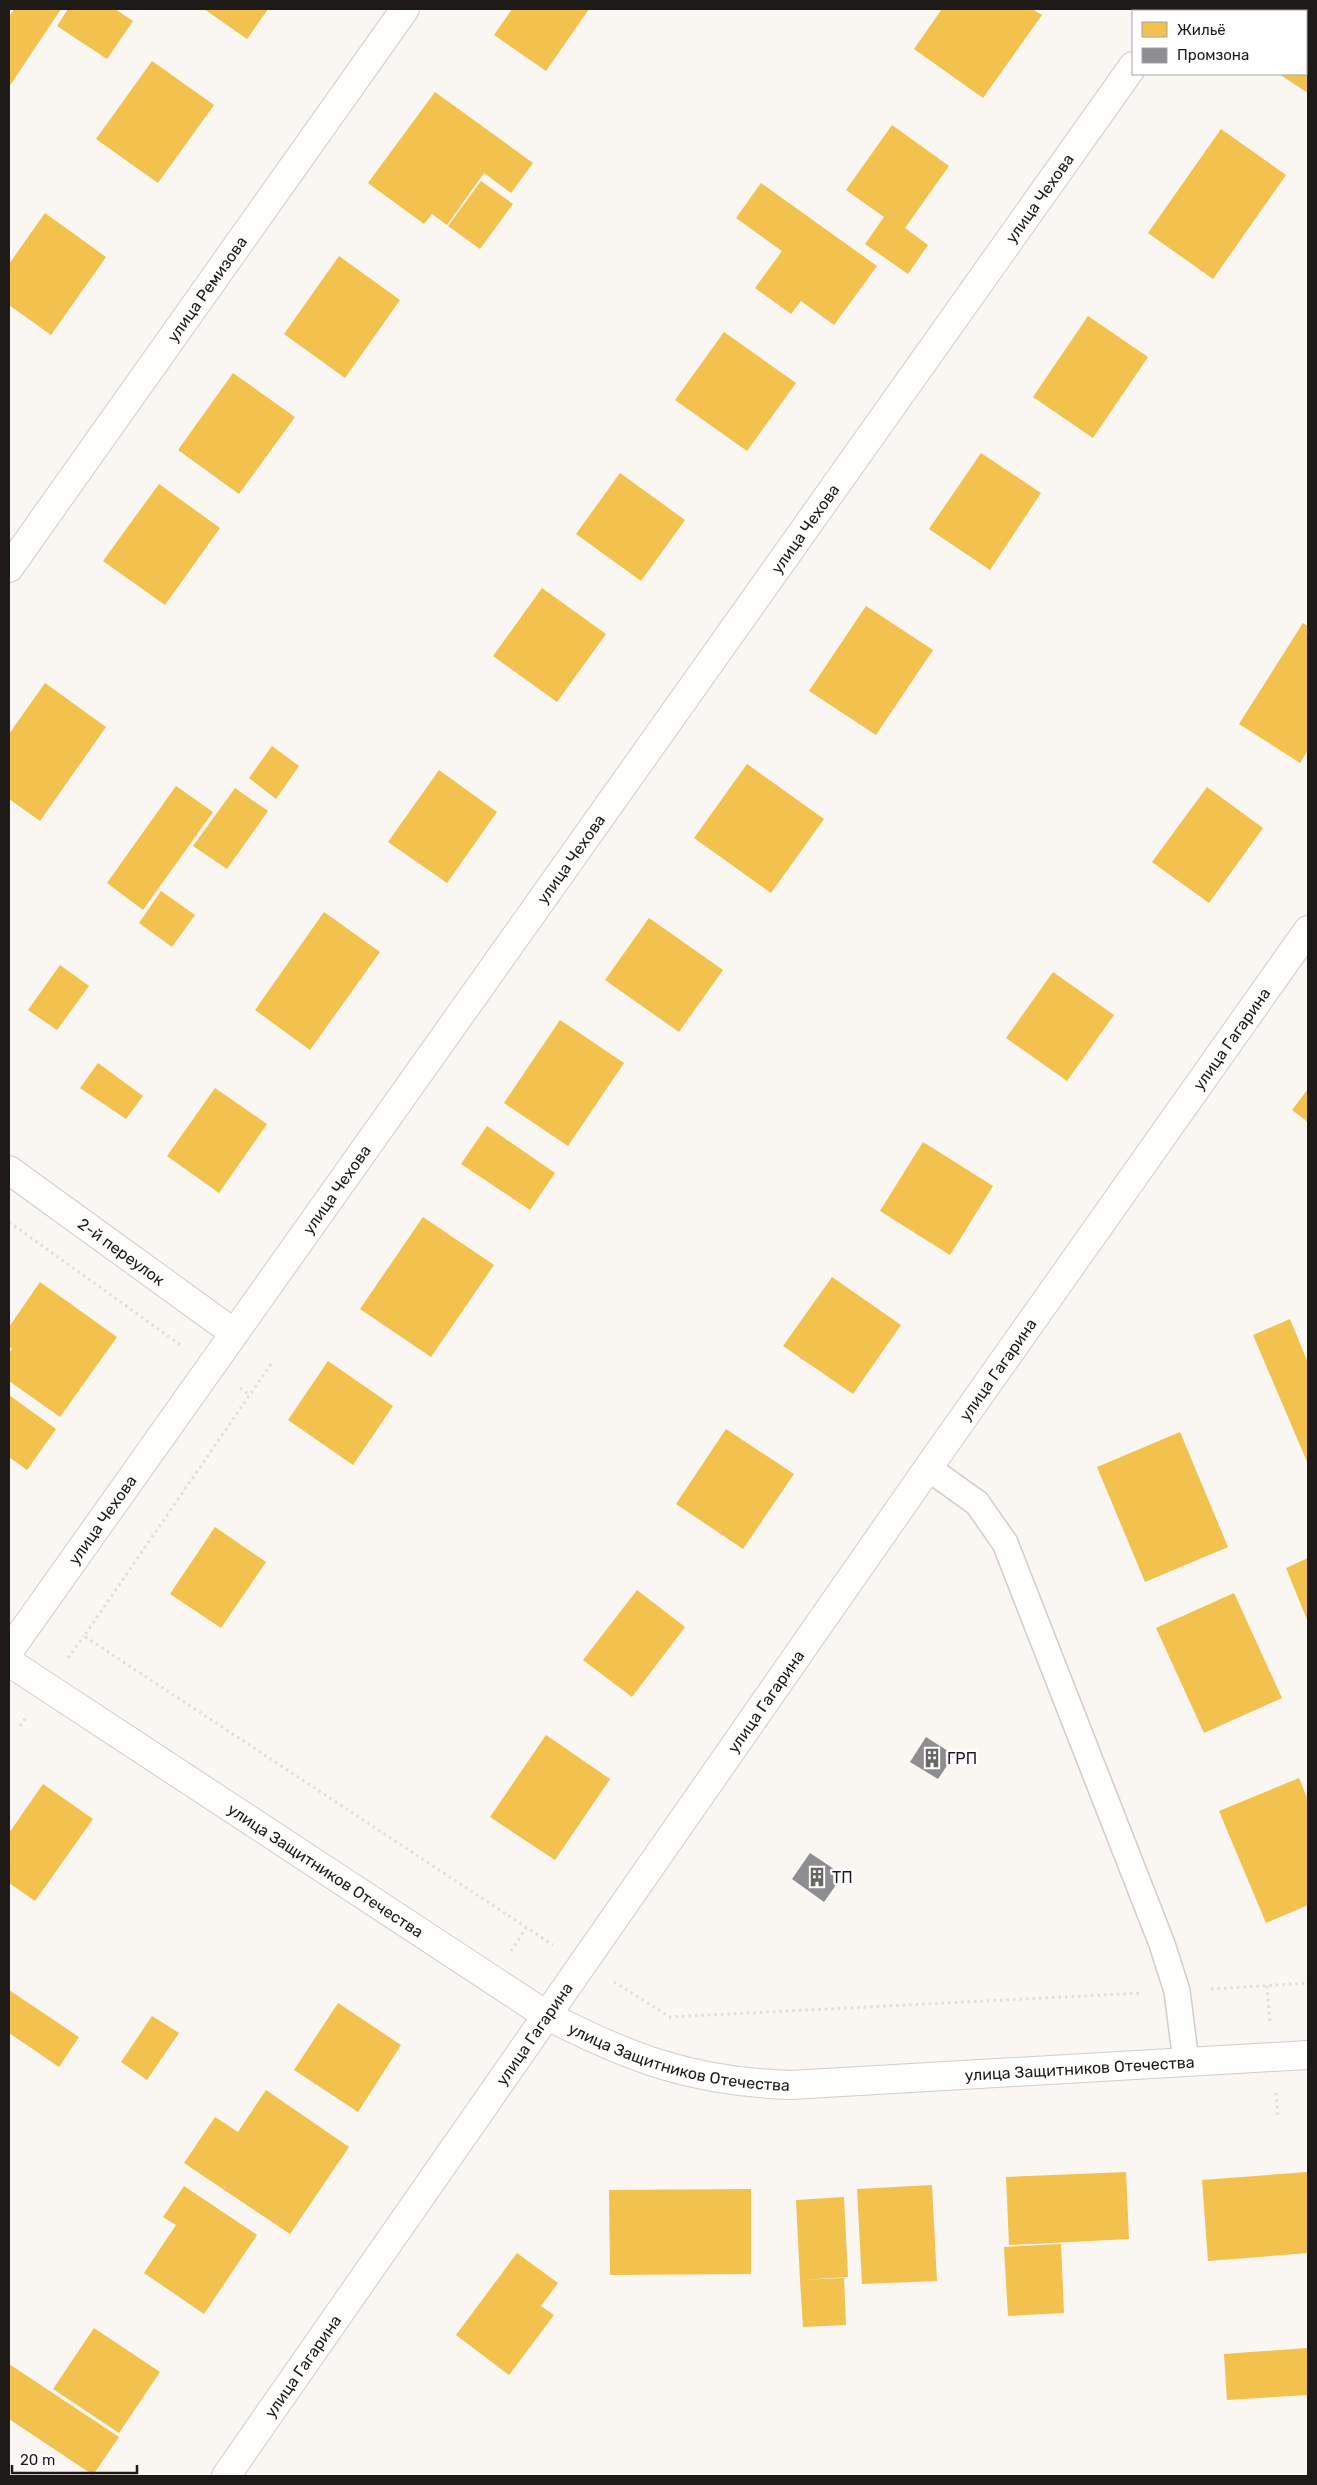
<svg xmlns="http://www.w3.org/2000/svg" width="1317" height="2485" font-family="Rubik,sans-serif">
<rect width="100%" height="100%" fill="#faf6f2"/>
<!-- homes -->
<path fill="#f2c14e" d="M14 9H61L9 87V17Z
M68 9H115L133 21 107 59 57 26Z
M204 9H268L247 39Z
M512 9H589L546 71 494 35Z
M942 9H1032L1042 15 983 98 914 49Z
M1298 9H1308V93L1279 74H1306V11H1296Z
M152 61 214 105 158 183 96 139Z
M435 92 533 163 511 193 484 173 447 225 432 214 424 224 368 183Z
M892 125 949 166 905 228 928 245 908 274 865 244 884 217 846 190Z
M1221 129 1286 175 1213 279 1148 233Z
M481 181 513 204 480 249 448 226Z
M761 183 877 266 834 325 801 301 791 314 755 288 782 251 736 218Z
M45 213 106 257 51 335 9 305V264Z
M339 256 400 300 345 378 284 334Z
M1088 316 1148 357 1093 438 1033 397Z
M724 332 796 383 747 451 675 400Z
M233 373 295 417 239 494 178 450Z
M981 453 1041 493 990 570 929 529Z
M620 473 685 520 641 581 576 534Z
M159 484 220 528 165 605 103 561Z
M542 588 606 634 557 702 493 656Z
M866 606 933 650 876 735 809 691Z
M1303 623 1308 626V750L1300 763 1239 724Z
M45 683 106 727 40 821 9 799V734Z
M272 746 299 766 276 799 249 778Z
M747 764 824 819 771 893 694 838Z
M439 770 497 812 447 883 388 842Z
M176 786 213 812 143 910 107 883Z
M1207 787 1263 828 1209 903 1152 862Z
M235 788 268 811 227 869 193 846Z
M161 891 195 915 172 947 139 923Z
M324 912 380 952 310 1050 255 1010Z
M649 918 723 970 679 1032 605 980Z
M60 965 89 986 57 1030 28 1010Z
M1053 972 1114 1015 1067 1081 1006 1038Z
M560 1020 624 1063 568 1146 504 1103Z
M98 1063 143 1096 126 1119 80 1088Z
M215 1088 267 1124 219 1193 167 1156Z
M1308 1089V1122L1292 1110Z
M487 1126 555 1173 530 1210 461 1164Z
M923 1142 993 1186 950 1255 880 1211Z
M423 1217 494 1265 431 1357 360 1309Z
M832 1277 901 1325 853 1394 783 1346Z
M40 1282 117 1337 60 1417 9 1381V1353L12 1349 9 1346V1327Z
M1290 1319 1308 1363V1464L1253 1335Z
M328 1361 393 1406 353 1465 288 1420Z
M9 1395 56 1429 27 1470 9 1457Z
M726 1429 794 1474 743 1549 676 1504Z
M1180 1432 1228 1547 1145 1582 1097 1467Z
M215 1527 266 1562 221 1628 170 1594Z
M1308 1558V1622L1286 1568Z
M637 1590 685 1627 632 1697 583 1660Z
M1234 1593 1282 1698 1204 1733 1156 1628Z
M546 1735 610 1779 555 1860 490 1817Z
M1299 1778 1308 1800V1905L1266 1923 1219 1811Z
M43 1784 93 1819 35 1901 9 1883V1833Z
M9 1990 79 2037 59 2067 9 2033Z
M338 2003 401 2045 358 2112 294 2070Z
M152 2016 179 2033 147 2080 121 2062Z
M266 2090 349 2147 290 2234 184 2163 215 2117 238 2132Z
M1126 2172 1129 2239 1009 2245 1006 2177Z
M1308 2172V2253L1208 2261 1202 2180Z
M932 2185 937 2281 862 2284 857 2189Z
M184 2186 257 2235 204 2314 144 2273 176 2225 163 2217Z
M751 2189V2274L610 2275 609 2190Z
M844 2197 848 2277 800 2280 796 2200Z
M1061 2244 1064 2313 1008 2316 1004 2247Z
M517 2253 558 2283 541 2306 554 2315 509 2375 456 2335Z
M844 2278 846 2325 803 2327 800 2280Z
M94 2328 160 2372 119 2433 53 2389Z
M1308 2348V2395L1227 2400 1224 2354Z
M9 2364 119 2437 93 2475 9 2419Z"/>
<!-- industry -->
<path fill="#8d8d92" d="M926 1737 954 1755 938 1779 910 1762Z
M810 1853 843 1875 824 1902 792 1879Z"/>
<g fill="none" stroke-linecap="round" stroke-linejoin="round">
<defs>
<path id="service" d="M928 1468 977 1503 1005 1543 1162 1944 1177 1991 1186 2062"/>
<g id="minor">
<path d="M1172 11 1174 9"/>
<path id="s1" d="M9 568 405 9"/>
<path id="s2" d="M9 1170 234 1333"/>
<path id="s3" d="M9 1651 1133 66"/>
<path id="s4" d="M9 1662 546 2015C631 2059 694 2082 791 2085L1308 2055"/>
<path id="s5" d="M226 2476 928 1468 1308 930"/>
</g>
</defs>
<!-- service casing -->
<use href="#service" stroke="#d1cdca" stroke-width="28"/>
<!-- minor casing -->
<use href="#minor" stroke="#d1cdca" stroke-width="30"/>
<!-- path -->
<path stroke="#dfdedd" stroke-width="3" stroke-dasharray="2.5 4" stroke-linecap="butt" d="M9 1222 182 1346
M271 1364 84 1636 553 1945
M240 1388 250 1395
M68 1658 84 1636
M20 1726 27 1716
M511 1951 526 1928
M614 1982 670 2017 1142 1993
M1267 1986 1270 2022
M1211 1989 1308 1983
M1276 2093 1278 2117"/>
<!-- service -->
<use href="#service" stroke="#fefefd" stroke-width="25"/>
<!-- minor -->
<use href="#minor" stroke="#fefefd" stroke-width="28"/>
</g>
<!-- icons -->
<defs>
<symbol id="building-bare" viewBox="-9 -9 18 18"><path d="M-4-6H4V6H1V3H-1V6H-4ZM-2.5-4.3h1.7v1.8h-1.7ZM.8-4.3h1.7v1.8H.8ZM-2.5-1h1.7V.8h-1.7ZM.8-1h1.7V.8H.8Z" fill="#6b6764" stroke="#fff" stroke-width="2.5" paint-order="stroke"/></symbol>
</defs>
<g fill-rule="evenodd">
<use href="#building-bare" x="918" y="1744" width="28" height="28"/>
<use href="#building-bare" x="803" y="1863" width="28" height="28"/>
</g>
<g text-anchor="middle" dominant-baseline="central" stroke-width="5" stroke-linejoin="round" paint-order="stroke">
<!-- street labels -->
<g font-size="16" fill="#1e1a17" stroke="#fff">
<text stroke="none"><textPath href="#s3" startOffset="1781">улица Чехова</textPath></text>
<text stroke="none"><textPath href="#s1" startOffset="342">улица Ремизова</textPath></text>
<text stroke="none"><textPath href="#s3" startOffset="1376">улица Чехова</textPath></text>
<text stroke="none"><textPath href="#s3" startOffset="971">улица Чехова</textPath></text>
<text stroke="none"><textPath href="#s5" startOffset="1754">улица Гагарина</textPath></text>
<text stroke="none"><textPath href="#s3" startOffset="566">улица Чехова</textPath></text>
<text stroke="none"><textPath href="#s2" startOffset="139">2-й переулок</textPath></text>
<text stroke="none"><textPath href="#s5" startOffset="1349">улица Гагарина</textPath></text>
<text stroke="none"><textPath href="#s3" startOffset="161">улица Чехова</textPath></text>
<text stroke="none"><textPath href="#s5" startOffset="944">улица Гагарина</textPath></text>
<text stroke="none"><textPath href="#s4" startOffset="379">улица Защитников Отечества</textPath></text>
<text stroke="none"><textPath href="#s5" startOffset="539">улица Гагарина</textPath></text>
<text stroke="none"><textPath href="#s4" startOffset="784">улица Защитников Отечества</textPath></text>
<text stroke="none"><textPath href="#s4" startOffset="1189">улица Защитников Отечества</textPath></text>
<text stroke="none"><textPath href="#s5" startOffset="134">улица Гагарина</textPath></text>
</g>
<!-- poi labels -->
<g font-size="16" fill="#1e1a17" stroke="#fff" text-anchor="start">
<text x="947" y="1758">ГРП</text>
<text x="832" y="1877">ТП</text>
</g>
</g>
<!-- border -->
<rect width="1317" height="2485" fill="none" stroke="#1e1a17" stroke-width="20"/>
<!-- legend -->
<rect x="1132" y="10" width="175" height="65" fill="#ffffff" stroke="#a5a3a2"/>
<rect x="1142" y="22" width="25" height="15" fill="#f2c14e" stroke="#a5a3a2"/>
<text x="1177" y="35" font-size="15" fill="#1e1a17">Жильё</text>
<rect x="1142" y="48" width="25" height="15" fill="#8d8d92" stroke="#a5a3a2"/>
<text x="1177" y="60" font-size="15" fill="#1e1a17">Промзона</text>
<!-- scale -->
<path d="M12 2465v8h125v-8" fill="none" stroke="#1e1a17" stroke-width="2.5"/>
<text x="20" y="2465" font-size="15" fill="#1e1a17" stroke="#ffffff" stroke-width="4" paint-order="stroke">20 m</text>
</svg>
